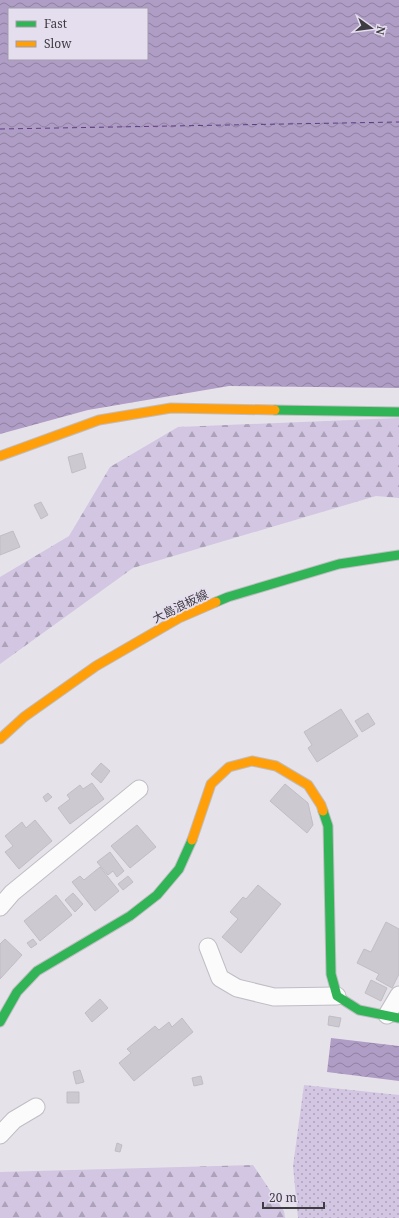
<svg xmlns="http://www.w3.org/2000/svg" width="399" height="1218" font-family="'Noto Serif','Noto Sans JP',serif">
<defs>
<pattern id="forest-firs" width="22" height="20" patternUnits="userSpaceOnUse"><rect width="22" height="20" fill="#d2c6e2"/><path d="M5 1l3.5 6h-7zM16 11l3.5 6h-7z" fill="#aca2b9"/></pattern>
<pattern id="park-dots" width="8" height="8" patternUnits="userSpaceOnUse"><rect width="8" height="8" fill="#d2c6e2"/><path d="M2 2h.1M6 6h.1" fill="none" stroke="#aca2b9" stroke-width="1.8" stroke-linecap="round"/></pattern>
<pattern id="water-waves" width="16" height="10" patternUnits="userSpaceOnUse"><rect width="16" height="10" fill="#af9dc6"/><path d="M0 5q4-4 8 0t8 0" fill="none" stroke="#9081a2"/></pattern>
</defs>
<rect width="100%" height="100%" fill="#e6e2ea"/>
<!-- forest -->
<path fill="url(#forest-firs)" d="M399 418V498L376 496 133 568 0 664V577L69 536 110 467 178 427Z
M253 1165 284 1211 285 1218H0V1172Z"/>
<!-- park -->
<path fill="url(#park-dots)" d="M304 1085 399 1095V1218H298L293 1166Z"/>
<!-- water -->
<path fill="url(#water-waves)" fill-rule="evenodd" d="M0 0H399V388L229 386 88 410 0 434ZM9 9H147V59H9Z
M331 1038 399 1046V1081L327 1072Z"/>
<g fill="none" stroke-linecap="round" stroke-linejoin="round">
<!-- ferry -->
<path stroke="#5f3d83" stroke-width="1" stroke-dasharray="5 4" stroke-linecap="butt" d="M0 129 399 122"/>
</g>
<!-- building -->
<path fill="#ccc9d0" stroke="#c0bdc4" d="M82 453 86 468 72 473 68 457Z
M41 502 48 515 41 519 34 505Z
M13 531 20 547 0 555V536Z
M341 709 358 736 317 762 308 748 312 745 304 732Z
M368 713 375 724 362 732 355 721Z
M101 763 110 771 101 783 91 774Z
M92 783 104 799 70 824 58 808 70 799 67 795 80 785 83 789Z
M285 784 308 803 313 825 307 833 270 801Z
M48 793 52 797 46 802 43 797Z
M35 820 52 841 19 869 5 852 13 846 5 836 22 822 26 828Z
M137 825 156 847 130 868 111 846Z
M110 852 124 871 117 877 113 871 108 875 97 862Z
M100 867 119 891 95 911 72 882 80 876 84 880Z
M128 876 133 882 123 890 118 884Z
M258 885 281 904 241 953 222 937 238 919 230 912 243 897 246 899Z
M73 893 83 904 75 912 65 900Z
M56 895 72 915 40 941 24 921Z
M386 922 399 929V974L392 988 376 979 379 974 357 963 364 949 371 952Z
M5 939 22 955 0 979V944Z
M33 939 37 944 31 948 27 943Z
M371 980 387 988 381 1001 365 993Z
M100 999 108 1008 92 1022 85 1013Z
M329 1016 341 1018 339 1027 328 1025Z
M182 1018 193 1032 134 1081 119 1063 131 1053 127 1049 155 1026 159 1030 169 1022 172 1027Z
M80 1070 84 1082 76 1084 73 1072Z
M201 1076 203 1084 194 1086 192 1078Z
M67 1092H79V1103H67Z
M117 1143 122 1145 120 1152 115 1151Z"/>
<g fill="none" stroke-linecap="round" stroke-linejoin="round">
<defs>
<path id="street" d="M0 907 12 893 139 789
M208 947 220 978 237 988 274 997 337 996
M387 1015 399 995
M0 1135 14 1120 36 1107"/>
<path id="fast" d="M275 410 399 412
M216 602 228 597 339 564 399 555
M323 811 328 826 331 974 337 996 359 1010 399 1018
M0 1022 17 992 37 971 130 916 157 895 179 869 192 840"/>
<path id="slow" d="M0 456 99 420 171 408 275 410
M0 739 24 717 96 666 179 618 216 602
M192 840 211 784 229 767 252 761 276 766 308 785 321 805 323 811"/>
</defs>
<!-- street casing -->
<use href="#street" stroke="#c0bdc3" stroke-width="19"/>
<!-- fast casing -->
<use href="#fast" stroke="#c0bdc3" stroke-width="11"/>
<!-- slow casing -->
<use href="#slow" stroke="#c0bdc3" stroke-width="11"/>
<!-- street -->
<use href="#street" stroke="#fbfbfc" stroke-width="17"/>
<!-- fast -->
<use href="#fast" stroke="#30b455" stroke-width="9"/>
<!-- slow -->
<use href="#slow" stroke="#ff9f0a" stroke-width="9"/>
</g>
<g text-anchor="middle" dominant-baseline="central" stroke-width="4" stroke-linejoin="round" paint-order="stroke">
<!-- street labels -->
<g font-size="12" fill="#3e3b42" stroke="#e5deee">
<text transform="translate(180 606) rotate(-26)">大島浪板線</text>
</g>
</g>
<!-- legend -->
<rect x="8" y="8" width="140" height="52" fill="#e5deee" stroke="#a29da9"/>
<rect x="16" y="21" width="20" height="6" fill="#30b455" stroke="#a29da9"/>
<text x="44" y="28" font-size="12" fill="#3e3b42">Fast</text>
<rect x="16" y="41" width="20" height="6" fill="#ff9f0a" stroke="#a29da9"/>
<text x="44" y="48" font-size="12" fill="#3e3b42">Slow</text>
<!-- north arrow -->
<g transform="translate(371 28) rotate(104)" stroke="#e5deee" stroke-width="3" paint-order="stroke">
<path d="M0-3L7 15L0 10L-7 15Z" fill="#3e3b42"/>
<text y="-6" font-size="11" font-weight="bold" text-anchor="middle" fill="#3e3b42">N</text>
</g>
<!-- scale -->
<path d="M263 1202v6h61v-6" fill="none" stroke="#3e3b42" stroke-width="2"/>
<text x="269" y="1202" font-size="12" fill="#3e3b42" stroke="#e5deee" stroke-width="3" paint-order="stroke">20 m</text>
</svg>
